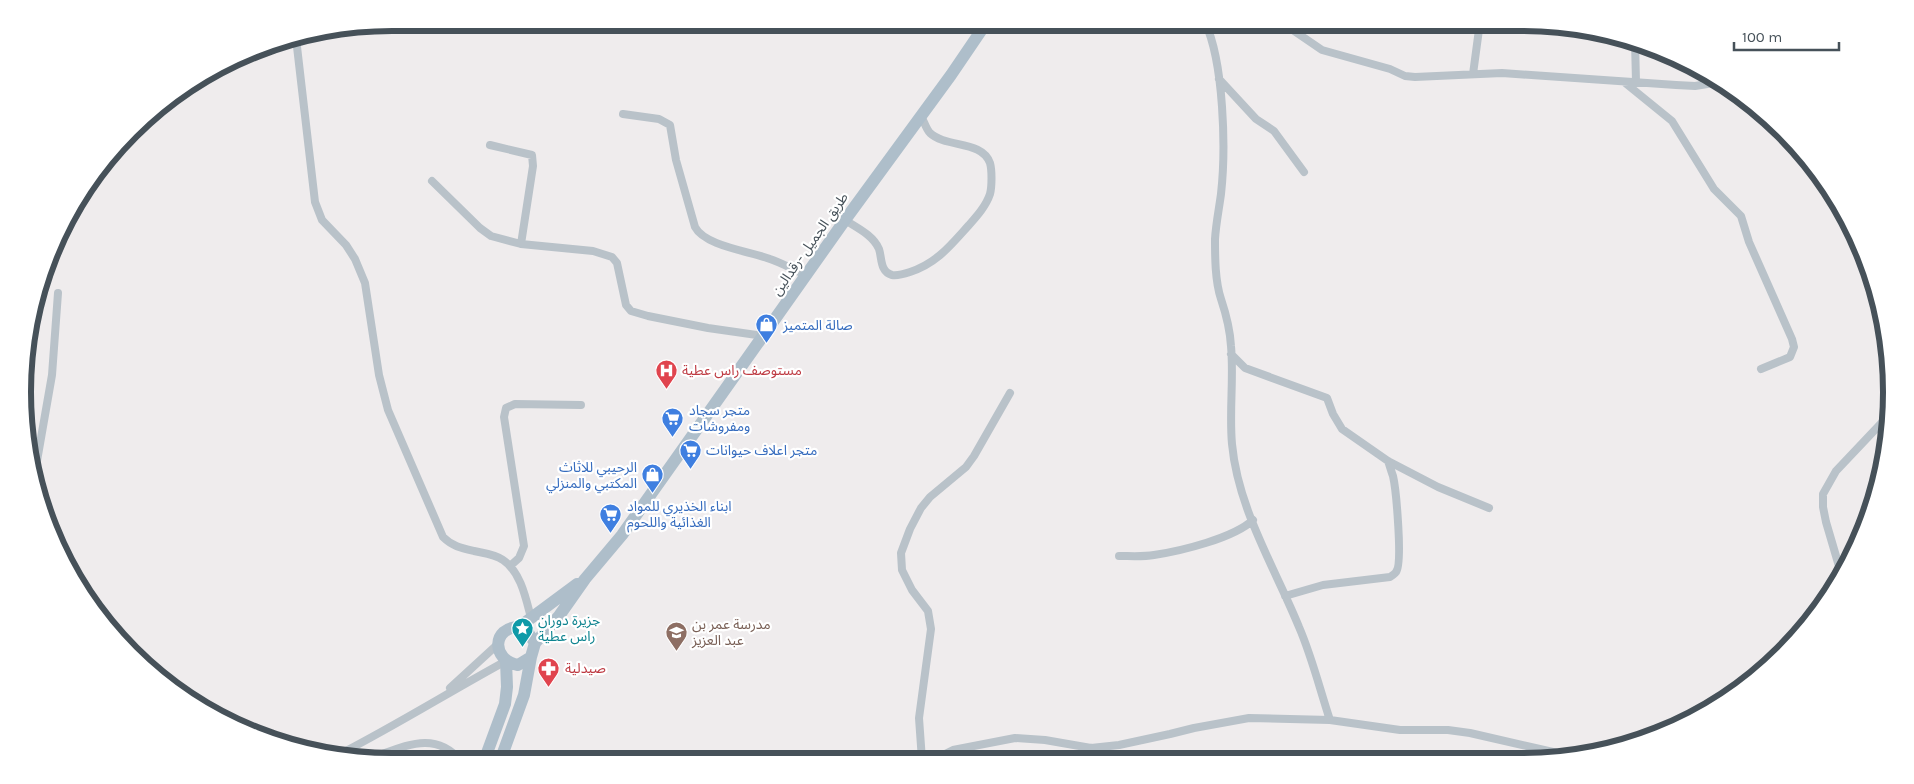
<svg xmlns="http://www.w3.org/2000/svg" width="1914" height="784" font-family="Karla,'Noto Sans Arabic',sans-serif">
<rect width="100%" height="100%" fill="#efeced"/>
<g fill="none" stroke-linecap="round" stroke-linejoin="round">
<!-- street -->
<path stroke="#b9c2c9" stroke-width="8" d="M1205 22C1224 63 1226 149 1221 194 1219 209 1216 223 1215 239 1215 257 1215 281 1221 299 1226 314 1230 329 1231 346 1234 379 1229 411 1232 444 1238 509 1275 568 1299 627 1312 657 1320 690 1330 720
M1281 22 1322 50 1390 69 1405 76 1415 77 1502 73 1676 85 1695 86 1720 82
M296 38 315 202 322 220 346 245 355 259 365 283 379 375 388 410 443 537C452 546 461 548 474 551 483 553 495 554 503 560 521 572 526 599 531 618
M1635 41 1636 82
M1473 74 1480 22
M1219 79 1256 119 1274 131 1304 172
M1624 82 1672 121 1714 189 1741 216 1749 242 1792 339 1794 347 1790 357 1761 369
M623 114 659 119 670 125 676 160 695 227C705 246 749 251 770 259 782 263 794 270 806 275
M490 145 532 155 533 166 521 244
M432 181 480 228 491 236 521 244 593 251 612 257 617 263 626 305 631 311 648 316 708 328 764 336
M845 220C857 228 873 235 879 249 882 258 880 272 892 275 898 276 904 274 910 272 937 263 950 246 969 225 977 216 986 206 990 194 992 186 992 170 990 163 982 140 946 148 930 133 926 129 924 121 921 116
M1231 354 1245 368 1327 398 1333 414 1342 429 1388 461 1438 487 1489 508
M34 478 52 375 58 293
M1119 556C1130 556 1143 557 1154 555 1181 551 1234 538 1253 520
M510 566 519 558 524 546 504 417 506 408 515 404 581 405
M1841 573 1826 522 1823 507V494L1836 471 1889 415
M1285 596 1323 585 1390 577C1390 577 1396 573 1396 572 1403 564 1396 489 1393 476 1391 471 1390 466 1388 461
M450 688 498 644
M1091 748 1100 760
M342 753C398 724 451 691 506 661
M371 758C404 747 434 729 461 761
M922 760 919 718 931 629 928 611 912 590 902 570 901 553 910 529 921 508 930 497 966 467 974 456 1010 393
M933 760 953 750 1015 738 1045 740 1091 748 1119 745 1170 734 1194 728 1249 718 1330 720 1400 730H1448L1470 733 1575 757"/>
<!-- primary -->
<path stroke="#aebeca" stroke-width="12" d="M519 627 527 631 535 643 531 657 518 665C491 660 492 627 519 627L577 584
M535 643 559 616 585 579 622 535 845 220 951 75 987 22
M484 761 505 704 507 687 506 661
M500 761 524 695 531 657"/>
</g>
<!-- icons -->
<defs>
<symbol id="shop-pin" viewBox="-11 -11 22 30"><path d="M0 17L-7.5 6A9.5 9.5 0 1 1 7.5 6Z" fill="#3f7fe0" stroke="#fff"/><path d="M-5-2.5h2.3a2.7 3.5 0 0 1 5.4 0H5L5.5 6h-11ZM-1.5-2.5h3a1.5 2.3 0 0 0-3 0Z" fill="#fff"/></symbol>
<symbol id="hospital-pin" viewBox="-11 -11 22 30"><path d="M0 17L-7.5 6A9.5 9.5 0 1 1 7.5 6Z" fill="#e0444e" stroke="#fff"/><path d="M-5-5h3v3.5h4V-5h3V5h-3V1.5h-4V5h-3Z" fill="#fff"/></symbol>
<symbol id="supermarket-pin" viewBox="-11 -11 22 30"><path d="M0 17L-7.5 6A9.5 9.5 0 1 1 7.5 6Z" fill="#3f7fe0" stroke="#fff"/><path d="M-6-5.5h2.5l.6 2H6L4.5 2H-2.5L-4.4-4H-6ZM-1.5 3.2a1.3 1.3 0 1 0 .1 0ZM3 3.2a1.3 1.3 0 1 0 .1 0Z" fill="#fff"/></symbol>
<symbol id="sight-pin" viewBox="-11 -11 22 30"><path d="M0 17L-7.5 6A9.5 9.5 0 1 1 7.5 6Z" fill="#0f9aa8" stroke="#fff"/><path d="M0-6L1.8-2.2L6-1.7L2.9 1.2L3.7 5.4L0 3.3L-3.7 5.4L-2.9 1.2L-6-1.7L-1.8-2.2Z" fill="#fff"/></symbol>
<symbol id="school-pin" viewBox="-11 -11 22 30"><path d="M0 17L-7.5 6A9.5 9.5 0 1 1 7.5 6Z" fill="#8d6e63" stroke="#fff"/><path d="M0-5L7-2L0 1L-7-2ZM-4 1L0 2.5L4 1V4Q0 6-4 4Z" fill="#fff"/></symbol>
<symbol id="pharmacy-pin" viewBox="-11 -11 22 30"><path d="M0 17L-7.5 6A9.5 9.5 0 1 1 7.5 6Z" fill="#e0444e" stroke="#fff"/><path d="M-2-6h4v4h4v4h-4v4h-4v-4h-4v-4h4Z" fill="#fff"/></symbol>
</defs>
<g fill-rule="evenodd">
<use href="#shop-pin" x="754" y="312" width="25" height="34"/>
<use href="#hospital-pin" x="654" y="358" width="25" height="34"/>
<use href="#supermarket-pin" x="660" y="406" width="25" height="34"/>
<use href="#supermarket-pin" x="678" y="438" width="25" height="34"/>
<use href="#shop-pin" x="640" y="462" width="25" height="34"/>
<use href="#supermarket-pin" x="598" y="502" width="25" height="34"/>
<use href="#sight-pin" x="510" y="616" width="25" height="34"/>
<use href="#school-pin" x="664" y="620" width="25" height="34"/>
<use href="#pharmacy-pin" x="536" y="656" width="25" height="34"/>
</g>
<g text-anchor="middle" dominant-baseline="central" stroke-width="4.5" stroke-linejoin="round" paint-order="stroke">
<!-- street labels -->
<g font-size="14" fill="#465159" stroke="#fff">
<text transform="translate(810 244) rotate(-55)">طريق الجميل -رقدالين</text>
</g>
<!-- shop labels -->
<g font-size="14" fill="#366cbe" stroke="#fff" text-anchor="start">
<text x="783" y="325">صالة المتميز</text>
<text x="689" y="410">متجر سجاد<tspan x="689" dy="16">ومفروشات</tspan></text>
<text x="706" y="450">متجر اعلاف حيوانات</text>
<text x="637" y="467" text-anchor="end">الرحيبي للاثاث<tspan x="637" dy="16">المكتبي والمنزلي</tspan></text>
<text x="627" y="506">ابناء الخذيري للمواد<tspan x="627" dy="16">الغذائية واللحوم</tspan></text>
</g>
<!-- health labels -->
<g font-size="14" fill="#be3a42" stroke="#fff" text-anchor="start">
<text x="682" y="370">مستوصف راس عطية</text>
<text x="565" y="668">صيدلية</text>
</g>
<!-- culture labels -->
<g font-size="14" fill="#0d838f" stroke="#fff" text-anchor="start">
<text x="538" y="620">جزيرة دوران<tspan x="538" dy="16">راس عطية</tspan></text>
</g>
<!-- education labels -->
<g font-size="14" fill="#785e54" stroke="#fff" text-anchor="start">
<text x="692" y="624">مدرسة عمر بن<tspan x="692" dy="16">عبد العزيز</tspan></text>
</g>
</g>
<!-- crop -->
<path d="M0 0H1914V784H0ZM392 31H1522A361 361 0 0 1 1883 392V392A361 361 0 0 1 1522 753H392A361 361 0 0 1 31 392V392A361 361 0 0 1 392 31Z" fill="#fff" fill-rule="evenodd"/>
<path fill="none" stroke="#465159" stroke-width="6" d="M392 31H1522A361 361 0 0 1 1883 392V392A361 361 0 0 1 1522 753H392A361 361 0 0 1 31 392V392A361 361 0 0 1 392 31Z"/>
<!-- scale -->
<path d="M1734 42v8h105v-8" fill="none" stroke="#465159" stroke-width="2.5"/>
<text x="1742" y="42" font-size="15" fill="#465159" stroke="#ffffff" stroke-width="4" paint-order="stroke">100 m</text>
</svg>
